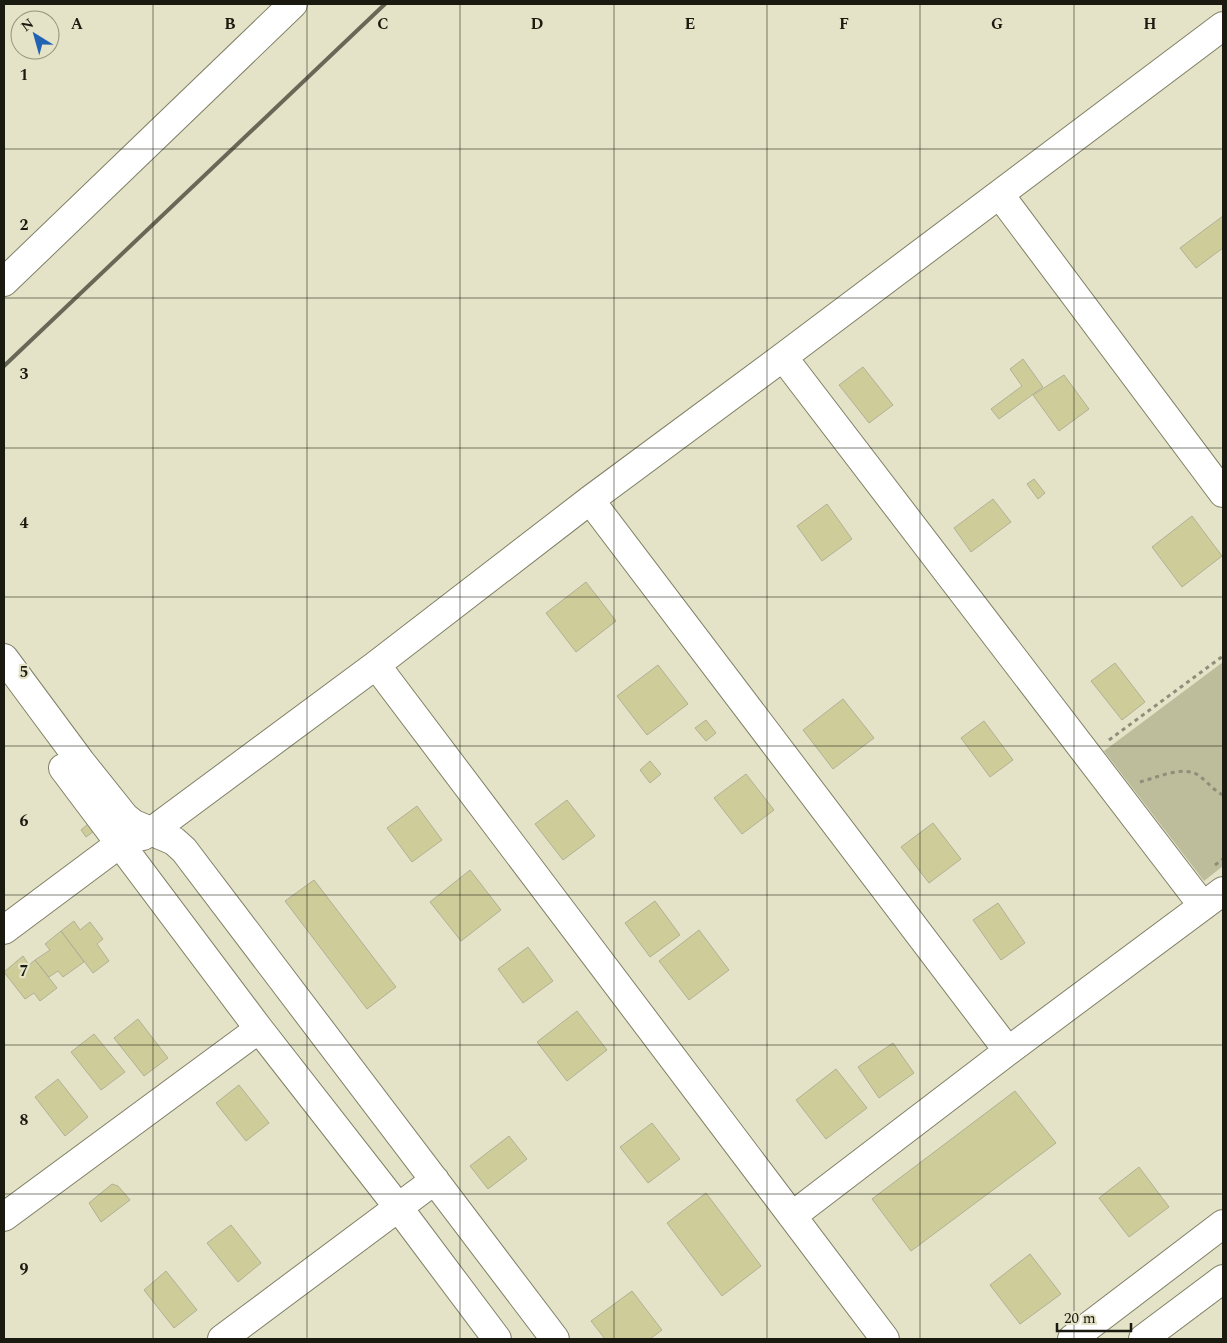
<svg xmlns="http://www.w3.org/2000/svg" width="1227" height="1343" font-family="Spectral,serif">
<rect width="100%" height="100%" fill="#e4e3c7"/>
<!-- green -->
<path fill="#bdbc9b" d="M1223 662V866L1204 881 1104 751Z"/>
<!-- building -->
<path fill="#cecd9a" stroke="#b0b095" d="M1223 216V248L1196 268 1180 248Z
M1023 359 1043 387 999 419 991 409 1022 386 1010 369Z
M863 367 893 405 869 423 839 385Z
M1064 375 1089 409 1059 431 1033 395Z
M1034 479 1045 493 1038 499 1027 484Z
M993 499 1011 522 971 552 954 528Z
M827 504 852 539 822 561 797 526Z
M1192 516 1222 556 1182 587 1152 547Z
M586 582 616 621 576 652 546 613Z
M1115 663 1145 702 1122 720 1091 681Z
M658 665 688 704 647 735 617 696Z
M843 699 874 738 833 769 803 730Z
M706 720 716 733 706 741 695 728Z
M984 721 1013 760 990 777 961 738Z
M650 761 661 774 650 783 640 770Z
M746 774 774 810 742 834 714 798Z
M567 800 595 836 563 860 535 824Z
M417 806 442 840 412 862 387 828Z
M933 823 961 859 929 883 901 847Z
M88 824 94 831 86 837 81 830Z
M470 870 501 910 461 941 430 902Z
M314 880 396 987 367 1009 285 901Z
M655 901 680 935 650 957 625 923Z
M998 903 1025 943 1001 960 973 920Z
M74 921 80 930 90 922 103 939 97 944 109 961 93 973 61 931Z
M699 930 729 970 689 1000 659 961Z
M61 931 84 962 63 977 58 971 49 977 35 960 50 950 45 944Z
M528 947 553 981 523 1003 498 969Z
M23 956 29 965 35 960 57 988 40 1001 34 993 25 999 4 972Z
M577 1011 607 1050 567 1081 537 1042Z
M138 1019 168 1058 144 1076 114 1038Z
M94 1034 125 1072 101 1090 71 1052Z
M893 1043 914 1073 879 1098 858 1067Z
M836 1069 867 1108 826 1139 796 1100Z
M58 1079 88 1117 65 1136 35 1097Z
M239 1085 269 1123 246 1141 216 1103Z
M1015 1091 1056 1143 911 1251 872 1199Z
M652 1123 680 1159 648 1183 620 1147Z
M509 1136 527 1159 488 1189 470 1166Z
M1139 1167 1169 1207 1129 1237 1099 1198Z
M112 1184 118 1186 130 1200 101 1222 89 1203Z
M706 1193 761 1266 722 1296 667 1223Z
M231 1225 261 1263 238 1282 207 1243Z
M1030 1254 1061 1294 1020 1324 990 1285Z
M166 1271 197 1310 174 1328 144 1290Z
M632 1291 662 1330 650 1339H605L591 1321Z"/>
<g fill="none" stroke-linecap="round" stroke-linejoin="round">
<defs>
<path id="minor" d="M1000 195 1223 493
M4 282 293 4
M783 357 1203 906
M590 500 1008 1051
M4 658 81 762 125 817 134 824 174 841 184 850 555 1339
M376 665 885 1339
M63 768 259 1029 398 1207 497 1339
M4 930 126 839 143 836 152 831 376 665 590 500 783 357 1223 26
M792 1216 1008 1051 1223 891
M4 1217 259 1029
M222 1339 435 1180
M1072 1339 1223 1224
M1143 1339 1223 1279"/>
</defs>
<!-- minor casing -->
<use href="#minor" stroke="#818067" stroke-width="30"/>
<!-- path -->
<path stroke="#8f8e7a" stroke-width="3" stroke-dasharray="4 4" stroke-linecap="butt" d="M1109 740 1223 656
M1140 782C1155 778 1184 765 1198 775 1207 781 1213 790 1223 795
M1215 865 1223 859"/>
<!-- minor -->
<use href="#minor" stroke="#fff" stroke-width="28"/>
<!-- rail -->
<path stroke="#696857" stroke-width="4" d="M4 366 385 4"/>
</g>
<!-- grid -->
<path fill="none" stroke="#1b1a10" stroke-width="1" stroke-opacity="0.55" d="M153 4V1339M307 4V1339M460 4V1339M614 4V1339M767 4V1339M920 4V1339M1074 4V1339M4 149H1223M4 298H1223M4 448H1223M4 597H1223M4 746H1223M4 895H1223M4 1045H1223M4 1194H1223"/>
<g font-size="16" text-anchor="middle" font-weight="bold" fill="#1b1a10" stroke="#e4e3c7" stroke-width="4.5" stroke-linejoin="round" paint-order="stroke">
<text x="77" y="29">A</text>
<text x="230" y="29">B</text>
<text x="383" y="29">C</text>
<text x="537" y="29">D</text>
<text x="690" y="29">E</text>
<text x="844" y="29">F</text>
<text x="997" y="29">G</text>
<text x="1150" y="29">H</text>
<text x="24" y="80">1</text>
<text x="24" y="230">2</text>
<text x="24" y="379">3</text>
<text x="24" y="528">4</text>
<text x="24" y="677">5</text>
<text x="24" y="826">6</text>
<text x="24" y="976">7</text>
<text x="24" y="1125">8</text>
<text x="24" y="1274">9</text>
</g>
<!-- border -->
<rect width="1227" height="1343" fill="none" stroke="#1b1a10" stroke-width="10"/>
<!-- north arrow -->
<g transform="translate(35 35) rotate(323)"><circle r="24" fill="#e4e3c7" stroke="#94937e"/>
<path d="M0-4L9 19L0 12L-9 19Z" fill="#2162b3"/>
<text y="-8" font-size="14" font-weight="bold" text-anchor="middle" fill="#1b1a10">N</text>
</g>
<!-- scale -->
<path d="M1057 1323v8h74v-8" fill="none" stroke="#1b1a10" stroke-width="2.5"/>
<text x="1064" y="1323" font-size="15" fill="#1b1a10" stroke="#e4e3c7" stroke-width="4" paint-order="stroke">20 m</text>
</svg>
